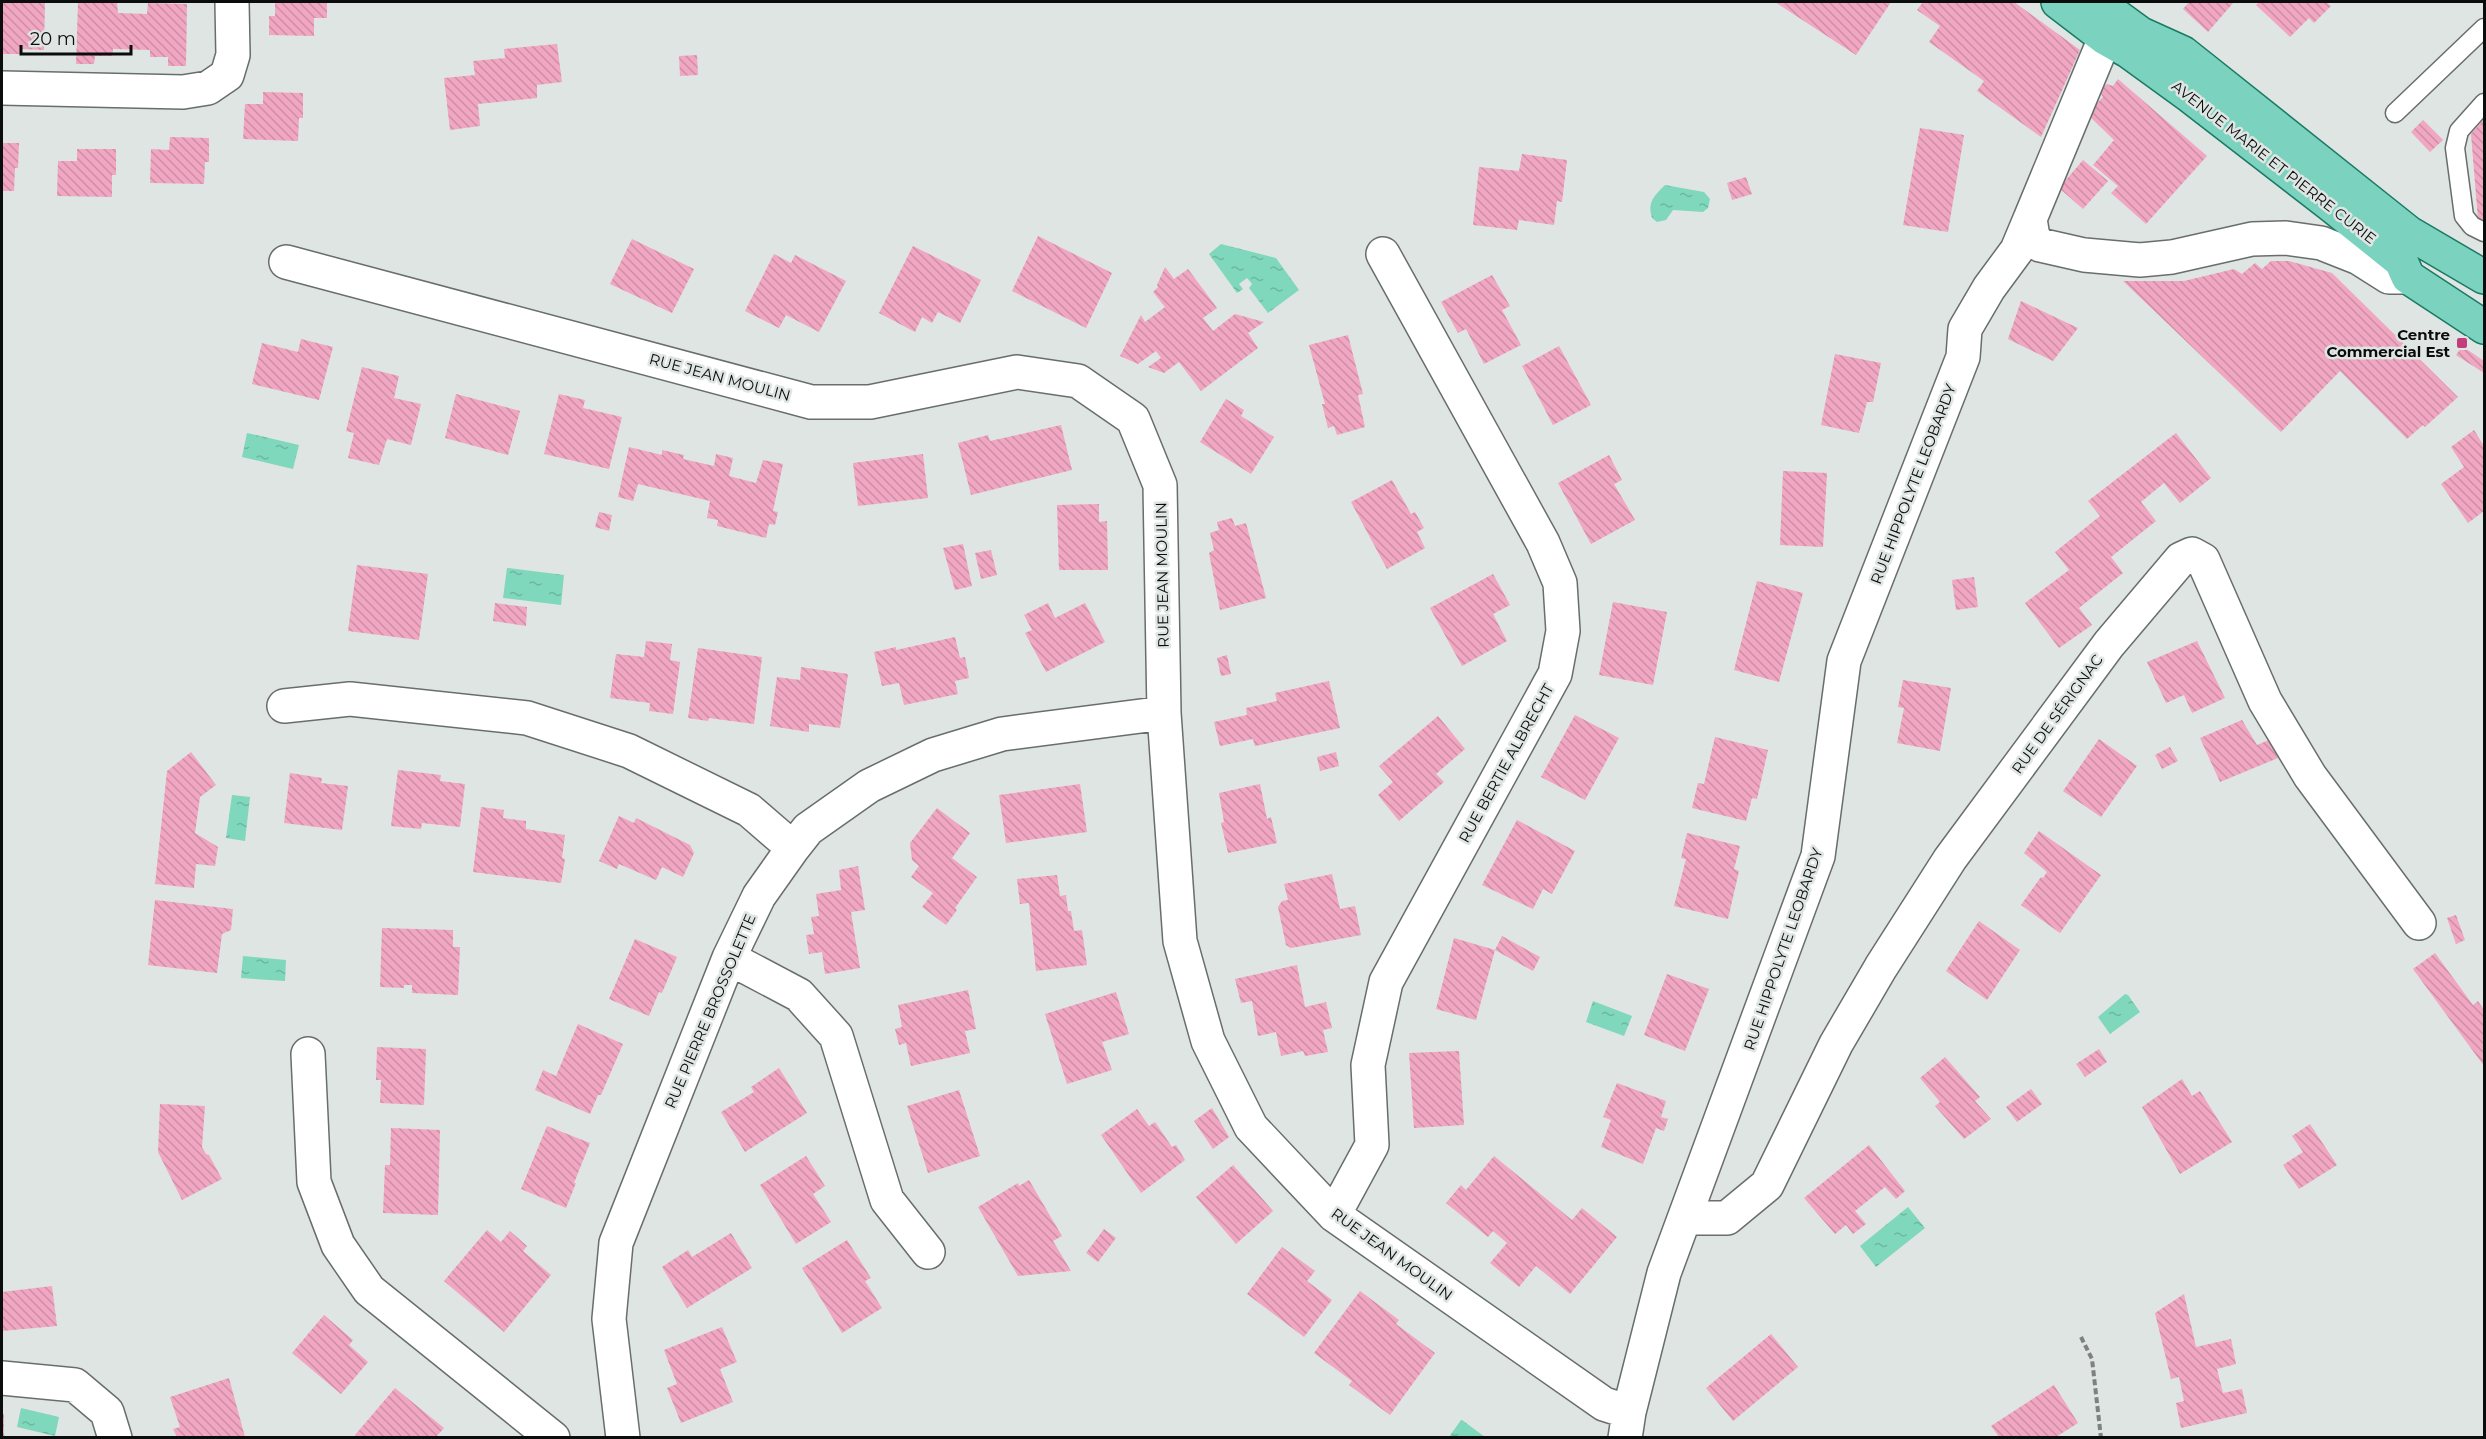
<svg xmlns="http://www.w3.org/2000/svg" width="2486" height="1439" font-family="Montserrat,sans-serif">
<defs>
<pattern id="water-ripples" width="26" height="14" patternUnits="userSpaceOnUse" patternTransform="scale(1.5)"><rect width="26" height="14" fill="#7fd7bc"/><path d="M2 4q2-2 4 0t4 0M15 11q2-2 4 0t4 0" fill="none" stroke="#6cb7a0"/></pattern>
<pattern id="building-back-hatch" width="6" height="6" patternUnits="userSpaceOnUse" patternTransform="scale(1.5)"><rect width="6" height="6" fill="#f1a6c2"/><path d="M-1 5l2 2M0 0l6 6M5-1l2 2" fill="none" stroke="#cd8ea6"/></pattern>
</defs>
<rect width="100%" height="100%" fill="#dfe5e3"/>
<!-- water -->
<path fill="url(#water-ripples)" d="M1665 185 1704 192 1710 199 1708 208 1703 212 1673 210 1666 220 1657 222 1652 218C1647 202 1654 196 1665 185Z
M1221 244 1276 258 1299 290 1268 313 1249 288 1252 284 1247 278 1239 284 1243 289 1237 293 1209 254Z
M247 433 299 445 293 469 242 457Z
M507 568 564 575 561 605 503 598Z
M232 795 250 797 245 841 226 838Z
M243 956 286 960 285 981 241 978Z
M2125 994 2128 995 2140 1012 2110 1034 2098 1017Z
M1593 1001 1632 1016 1624 1036 1586 1022Z
M1908 1207 1925 1228 1876 1267 1860 1246Z
M21 1408 59 1417 55 1436 17 1427Z
M1461 1420H1462L1485 1437H1449Z"/>
<!-- building -->
<path fill="url(#building-back-hatch)" d="M2 2H45L44 50 22 49V54H2Z
M78 2H117L118 13 147 14 148 3 187 4 186 66H168V57H150V50L113 49 112 56H95L94 64H76Z
M275 2H327V18H314V36L269 35V16H275Z
M1775 2H1891L1856 55Z
M1923 2H2014L2080 50 2041 137 1977 91 1984 81 1929 42 1940 26 1917 10Z
M2189 2H2234L2208 32 2183 9Z
M2259 2H2326L2331 6 2314 23 2309 18 2290 37 2256 5Z
M557 44 562 82 537 85V98L478 104 480 126 450 130 444 78 475 75 473 61 505 58 504 49Z
M697 55 698 75 680 76 679 56Z
M2118 79 2207 156 2146 224 2111 193 2118 186 2093 165 2114 140 2087 114 2103 97 2101 94V88L2107 84 2113 86Z
M263 92 303 93V118H299L298 141 243 139 245 104H263Z
M2484 119V219L2478 220 2471 134Z
M2423 120 2443 140 2430 152 2411 132Z
M1920 128 1964 135 1948 232 1903 225Z
M170 137 209 138V162H205L204 184 150 183 151 149 169 150Z
M2 143H19L18 168H15L14 191H2Z
M77 149H116V175H112V197L57 196 58 161H77Z
M1522 154 1567 160 1562 202 1557 201 1554 225 1519 220 1517 230 1473 225 1479 167 1519 171Z
M2083 160 2108 181 2083 209 2059 188Z
M1746 177 1752 194 1732 200 1727 183Z
M1038 236 1112 273 1086 328 1012 291Z
M632 239 694 269 672 313 610 284Z
M913 246 981 280 960 323 938 312 932 323 922 317 915 332 879 313Z
M774 254 791 263 795 255 846 281 819 332 786 315 779 328 745 311Z
M2271 261H2289L2332 273 2458 397 2425 427 2423 425 2407 439 2340 371 2281 432 2123 281H2184L2234 269 2242 274 2255 263 2262 269Z
M1165 267 1174 279 1188 269 1217 308 1203 318 1213 331 1235 314 1264 322 1248 333 1258 348 1201 391 1179 362 1164 373 1148 367 1161 358 1156 351 1138 364 1120 356 1141 315 1145 322 1165 307 1153 292 1158 287 1157 285Z
M1492 275 1510 306 1502 310 1521 345 1484 364 1466 329 1458 333 1441 302Z
M2021 301 2078 328 2053 361 2008 339Z
M1348 335 1363 394 1358 395 1365 427 1337 435 1334 426 1328 428 1322 404H1325L1309 345Z
M301 339 333 347 319 400 252 384 262 343 298 352Z
M1559 346 1591 405 1553 425 1522 366Z
M2462 346 2484 361V373L2456 355Z
M1835 354 1881 363 1873 402H1867L1859 433 1821 425Z
M362 367 399 376 394 398 421 404 411 445 387 439 379 465 348 458 354 433 346 431Z
M456 394 520 411 508 455 445 438Z
M559 394 585 400 583 408 622 417 609 469 544 454Z
M1226 399 1244 410 1241 416 1274 437 1251 474 1200 442Z
M1061 425 1072 470 971 495 958 443 988 435 990 441Z
M2474 430 2484 446V511L2468 523 2441 484 2464 467 2451 447Z
M2176 433 2211 478 2180 503 2164 483 2141 502 2156 521 2111 557 2123 573 2079 608 2092 625 2059 648 2025 603 2069 570 2055 552 2100 516 2088 501Z
M629 447 662 455V450L684 455 683 459 714 466 716 454 733 458 729 476 756 483 763 460 783 464 773 511 778 512 775 525 769 524 766 538 717 526 718 520 707 518 710 501 638 484 633 501 618 497Z
M923 454 928 498 858 506 853 463Z
M1609 455 1622 480 1614 484 1635 520 1591 544 1558 483Z
M1783 471 1827 473 1823 547 1780 545Z
M1392 480 1411 514 1415 512 1424 528 1417 532 1425 548 1387 569 1351 502Z
M1099 504V522L1107 521 1108 570H1059L1057 505Z
M599 512 612 515 609 531 595 527Z
M1232 518 1235 526 1246 523 1266 598 1220 610 1209 553 1214 550 1210 533 1219 530 1217 522Z
M963 544 972 586 955 590 943 548Z
M991 550 997 575 981 579 975 553Z
M357 565 428 574 419 640 348 631Z
M1493 574 1510 605 1493 614 1507 641 1462 666 1430 608Z
M1974 577 1978 607 1956 610 1952 580Z
M1757 581 1803 593 1779 682 1734 670Z
M1613 602 1667 612 1653 685 1599 675Z
M495 603 527 607 526 626 493 621Z
M1048 603 1055 618 1085 603 1105 642 1046 672 1025 633 1032 630 1024 615Z
M955 637 960 658 965 657 969 678 955 681 958 694 904 705 899 683 882 686 874 652 896 647V650Z
M646 641 672 644 670 660 680 662 673 714 649 711 650 703 610 698 616 654 644 657Z
M2197 641 2225 698 2192 713 2184 695 2166 703 2147 662Z
M698 648 762 657 754 724 709 718 708 721 688 718Z
M1227 655 1231 674 1221 676 1217 658Z
M801 667 848 674 840 728 809 724V732L770 726 777 677 800 680Z
M1903 680 1951 688 1940 751 1897 743 1904 708 1898 707Z
M1329 681 1340 728 1255 746 1253 739 1220 746 1214 722 1247 715 1246 708 1277 701 1275 693Z
M1575 715 1619 738 1585 800 1541 777Z
M1438 716 1465 749 1436 774 1444 782 1399 821 1378 795 1393 782 1379 766Z
M2242 720 2257 745 2269 740 2278 758 2220 782 2200 738Z
M1715 737 1768 750 1757 799 1752 798 1746 821 1692 808 1698 783 1704 784Z
M2099 739 2137 766 2101 817 2063 791Z
M2170 747 2178 761 2162 769 2155 755Z
M191 752 216 785 200 797 195 833 218 847 215 866 196 864 194 888 155 884 167 771Z
M1336 752 1339 766 1320 771 1317 757Z
M398 770 441 775 440 781 465 784 460 827 422 823 421 829 391 826Z
M290 773 322 778 321 783 348 786 342 830 284 823Z
M1080 784 1087 832 1006 843 999 795Z
M1260 784 1267 819 1271 817 1277 843 1228 853 1221 823 1224 822 1219 793Z
M481 807 504 810 503 818 526 821V829L565 835 562 858 565 859 561 883 473 872Z
M937 808 970 833 952 858 977 877 955 908 957 910 946 925 922 907 933 893 911 877 919 866 912 860 910 843Z
M619 816 634 823 636 818 690 845 694 853 683 877 662 867 656 880 619 864 617 869 599 861Z
M1517 820 1575 851 1552 894 1543 889 1533 909 1482 885Z
M2039 831 2101 875 2060 933 2021 905 2041 877 2043 878 2047 872 2024 853Z
M1687 833 1740 846 1734 869 1739 871 1728 919 1674 906 1686 859 1681 858Z
M858 866 865 910 851 912 860 968 825 974 822 952 809 954 806 935 814 934 811 917 819 916 816 894 841 890 839 870Z
M1332 874 1340 909 1355 906 1361 935 1291 948 1286 945 1278 907 1282 901 1288 900 1284 884Z
M1057 875 1060 896 1066 895 1068 911H1071L1074 931 1082 930 1087 965 1036 971 1029 903 1020 904 1017 879Z
M155 900 233 909 231 930 222 934 217 973 148 965Z
M2456 915 2465 940 2456 944 2447 918Z
M1979 921 2020 950 1987 1000 1946 971Z
M382 928 453 930V947H460L458 995 412 993V985H404V988L380 987Z
M1502 936 1540 957 1533 971 1495 950Z
M1454 938 1495 950 1476 1020 1436 1009Z
M635 939 677 957 662 993 659 992 649 1016 609 999Z
M2435 953 2473 1005 2478 1001 2484 1010V1066L2413 969Z
M1297 965 1305 1007 1326 1002 1332 1028 1323 1030 1328 1052 1305 1056 1303 1051 1281 1056 1276 1032 1258 1036 1252 1001 1241 1003 1235 979Z
M1667 974 1709 989 1685 1051 1644 1035Z
M968 990 976 1029 965 1031 970 1053 911 1066 906 1043 899 1045 895 1029 902 1027 898 1005Z
M1116 992 1129 1034 1102 1042 1112 1070 1067 1084 1045 1014Z
M578 1024 623 1044 601 1095H598L590 1114 535 1090 543 1070 556 1076Z
M377 1047 426 1049 424 1105 380 1103 381 1080H376Z
M2099 1049 2107 1062 2085 1077 2076 1064Z
M1459 1051 1464 1125 1414 1128 1409 1053Z
M1945 1057 1980 1097 1975 1101 1991 1119 1964 1139 1935 1106 1940 1102 1920 1078Z
M779 1068 807 1113 745 1152 721 1112 754 1092 751 1087Z
M2182 1079 2192 1096 2200 1091 2232 1142 2180 1174 2142 1107Z
M1617 1083 1666 1101 1661 1117 1668 1119 1664 1131 1656 1128 1643 1164 1601 1147 1611 1120 1603 1117Z
M2031 1089 2042 1104 2017 1122 2006 1107Z
M959 1090 980 1156 928 1173 907 1106Z
M160 1104 205 1106 202 1147 206 1154 209 1155 222 1179 182 1200 158 1152Z
M1212 1108 1229 1137 1213 1149 1194 1121Z
M1137 1109 1149 1126 1155 1122 1172 1147 1176 1145 1185 1160 1141 1193 1101 1135Z
M2310 1124 2337 1165 2299 1189 2283 1165 2303 1152 2292 1136Z
M547 1126 590 1143 574 1183H576L566 1208 521 1189Z
M391 1128 440 1130 438 1215 383 1213 385 1165H390Z
M1869 1145 1905 1191 1896 1199 1885 1187 1855 1211 1866 1224 1853 1234 1846 1225 1835 1234 1804 1198Z
M806 1156 825 1186 813 1194 831 1222 796 1244 760 1185Z
M1494 1156 1572 1220 1582 1208 1617 1237 1570 1294 1536 1266 1519 1287 1490 1263 1507 1243 1493 1231 1488 1237 1446 1203 1461 1185 1466 1190Z
M1233 1165 1273 1211 1236 1244 1196 1197Z
M1029 1180 1062 1236 1053 1241 1071 1271 1018 1276 978 1207 1018 1183 1019 1186Z
M1104 1229 1116 1238 1098 1262 1086 1253Z
M487 1230 501 1242 510 1231 527 1246 523 1251 551 1275 504 1332 444 1281Z
M731 1233 752 1268 687 1308 662 1267 688 1250 692 1257Z
M847 1240 871 1278 865 1281 882 1308 842 1333 802 1268Z
M1282 1247 1315 1271 1307 1281 1332 1300 1304 1337 1247 1294Z
M52 1286 57 1326 2 1331V1292Z
M1360 1291 1399 1320 1396 1324 1435 1353 1390 1415 1349 1385 1352 1381 1314 1353Z
M2184 1294 2196 1347 2231 1339 2236 1364 2217 1369 2223 1393 2242 1389 2247 1413 2181 1428 2176 1403 2184 1401 2179 1377 2171 1379 2155 1313Z
M324 1315 353 1340 349 1345 368 1362 341 1394 292 1353Z
M722 1327 737 1362 720 1369 733 1402 681 1423 667 1388 677 1384 664 1350Z
M1771 1334 1798 1367 1733 1421 1706 1388Z
M229 1378 245 1437H177L173 1429 180 1427 170 1397Z
M2054 1385 2078 1423 2056 1437H1999L1991 1426Z
M395 1388 444 1428 436 1437H358L355 1435Z
M2 1414H4V1435L6 1437H2Z"/>
<g fill="none" stroke-linecap="round" stroke-linejoin="round">
<defs>
<path id="service" d="M2484 103 2459 131 2455 148 2464 216 2472 226 2484 232
M2395 113 2484 28"/>
<path id="minor" d="M2105 38 2030 219 2033 237 2040 245 2084 255 2140 260 2172 257 2252 239 2286 238 2321 243 2359 258 2389 277H2408
M2 88 183 92 208 88 227 75 233 55 232 2
M286 262 811 402H870L1017 372 1078 381 1133 419 1160 485 1164 713 1180 941 1208 1041 1251 1127 1334 1215 1604 1404 1629 1412
M284 706 350 699 527 718 629 751 749 810 793 848
M729 958 799 995 836 1036 887 1200 928 1252
M308 1054 314 1182 338 1245 369 1290 553 1438
M1334 1215 1372 1145 1368 1065 1386 982 1555 674 1563 631 1560 583 1543 543 1383 254
M1685 1218H1727L1767 1185 1836 1044 1881 967 1950 859 2109 644 2181 559 2192 554 2203 560 2265 701 2310 776 2419 923
M2 1378 75 1385 107 1412 115 1438
M623 1438 609 1319 616 1243 729 958 759 896 793 848 808 829 869 786 933 755 1002 734 1164 713
M1625 1438 1629 1412 1664 1273 1818 856 1844 661 1963 357 1965 329 1989 288 2017 250 2030 219"/>
<path id="primary" d="M2058 2 2105 38 2128 51 2190 96 2331 205 2401 261 2408 277 2484 327
M2097 2 2141 34 2183 53 2409 233 2484 277"/>
</defs>
<!-- service casing -->
<use href="#service" stroke="#686e6c" stroke-width="21"/>
<!-- minor casing -->
<use href="#minor" stroke="#686e6c" stroke-width="36"/>
<!-- primary casing -->
<use href="#primary" stroke="#1a7a64" stroke-width="36"/>
<!-- path -->
<path stroke="#7d8180" stroke-width="4" stroke-dasharray="6 3" stroke-linecap="butt" d="M2081 1337 2092 1359 2101 1438"/>
<!-- service -->
<use href="#service" stroke="#fff" stroke-width="18"/>
<!-- minor -->
<use href="#minor" stroke="#fff" stroke-width="33"/>
<!-- primary -->
<use href="#primary" stroke="#7bd2be" stroke-width="33"/>
</g>
<!-- markers -->
<rect fill="#c33c7c" stroke="#dfe5e3" stroke-width="2" x="2456" y="337" width="12" height="12" rx="3"/>
<g text-anchor="middle" dominant-baseline="central" stroke-width="5" stroke-linejoin="round" paint-order="stroke">
<!-- street labels -->
<g font-size="15" fill="#0a0d0c" stroke="#dfe5e3">
<text transform="translate(2274 162) rotate(38)">AVENUE MARIE ET PIERRE CURIE</text>
<text transform="translate(720 377) rotate(15)">RUE JEAN MOULIN</text>
<text transform="translate(1913 484) rotate(-69)">RUE HIPPOLYTE LEOBARDY</text>
<text transform="translate(1162 575) rotate(-91)">RUE JEAN MOULIN</text>
<text transform="translate(2057 714) rotate(-54)">RUE DE SÉRIGNAC</text>
<text transform="translate(1506 763) rotate(-61)">RUE BERTIE ALBRECHT</text>
<text transform="translate(1783 949) rotate(-71)">RUE HIPPOLYTE LEOBARDY</text>
<text transform="translate(710 1011) rotate(-67)">RUE PIERRE BROSSOLETTE</text>
<text transform="translate(1392 1254) rotate(36)">RUE JEAN MOULIN</text>
</g>
<!-- poi labels -->
<g font-size="15" font-weight="bold" fill="#0a0d0c" stroke="#dfe5e3" text-anchor="end">
<text x="2450" y="334">Centre<tspan x="2450" dy="17">Commercial Est</tspan></text>
</g>
</g>
<!-- border -->
<rect width="2486" height="1439" fill="none" stroke="#0a0d0c" stroke-width="6"/>
<!-- scale -->
<path d="M21 45v9h110v-9" fill="none" stroke="#0a0d0c" stroke-width="3"/>
<text x="30" y="45" font-size="18" fill="#0a0d0c" stroke="#dfe5e3" stroke-width="4.5" paint-order="stroke">20 m</text>
</svg>
